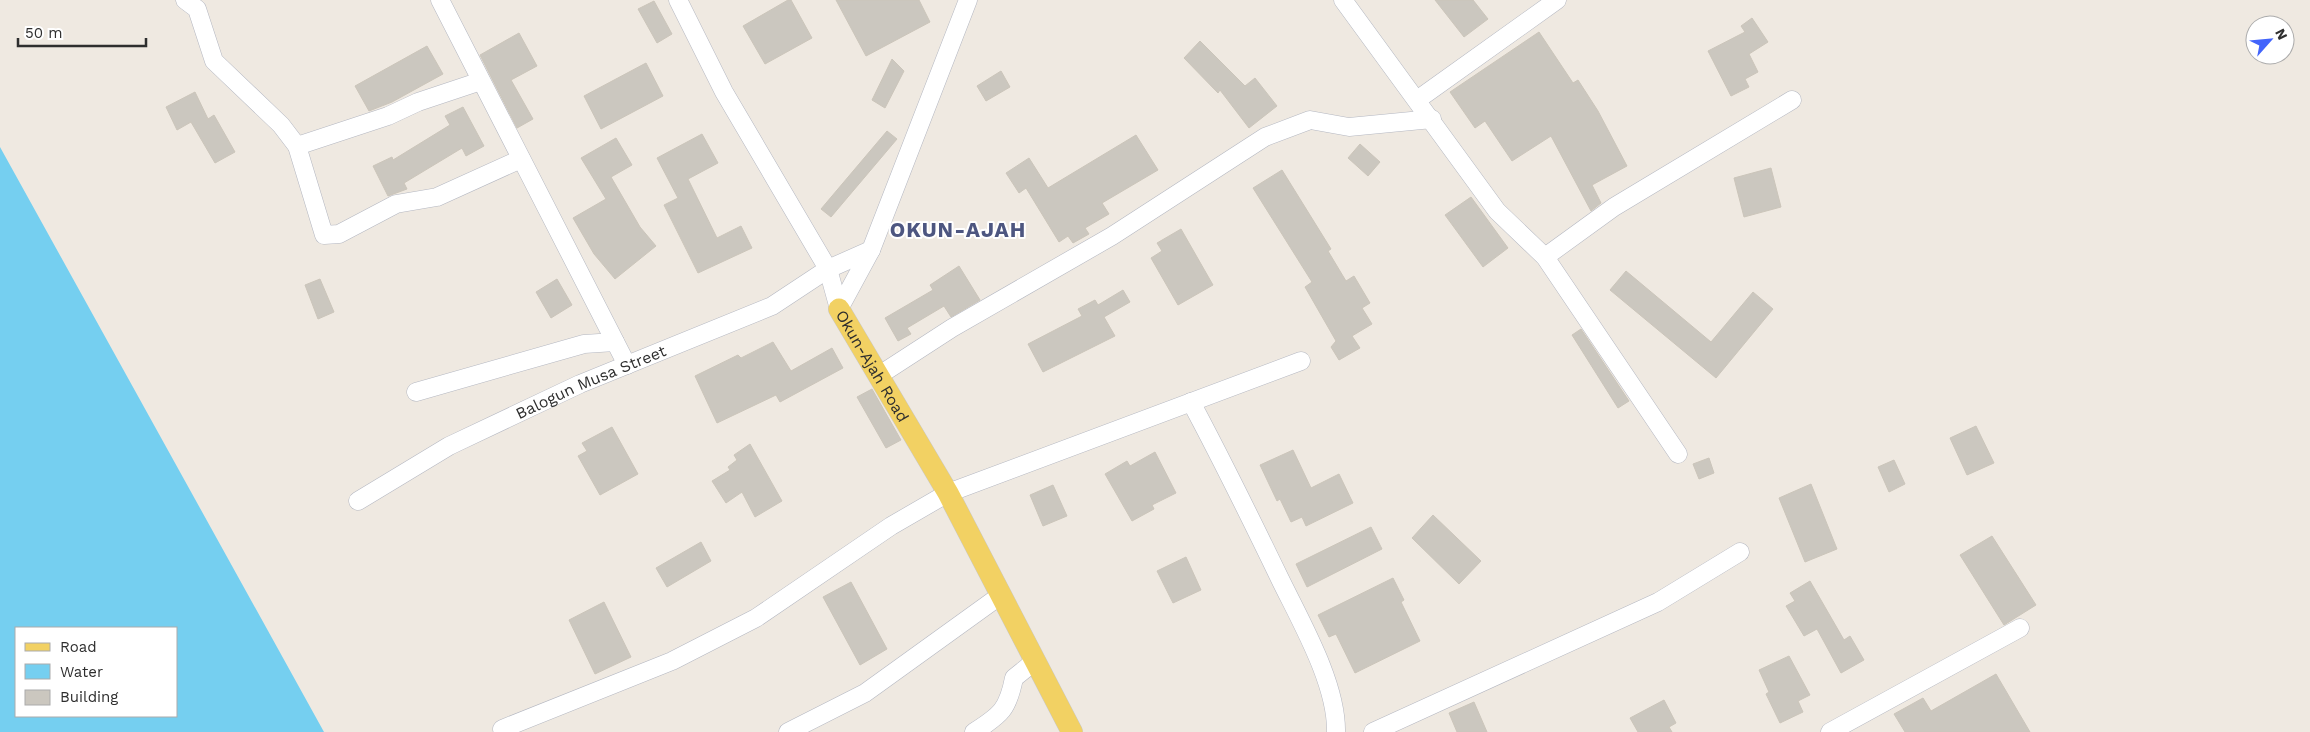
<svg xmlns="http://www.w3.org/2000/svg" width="2310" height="732" font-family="'Work Sans',sans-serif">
<rect width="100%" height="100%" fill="#efe9e1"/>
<!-- water -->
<path fill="#75cff0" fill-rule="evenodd" d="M0 147 324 732H0ZM16 628H176V716H16Z"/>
<!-- building -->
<path fill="#cbc7bf" stroke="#cbc5ba" d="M788 0H791L812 38 765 64 743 26Z
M836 0H919L930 22 866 56Z
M1435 0H1473L1488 19 1464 37Z
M654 1 672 34 657 43 638 9Z
M1752 18 1768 42 1749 54 1758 72 1745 79 1749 87 1731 96 1708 51 1745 32 1741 26Z
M1539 32 1573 83 1578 80 1598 111 1627 166 1592 185 1601 203 1591 211 1551 136 1512 161 1485 121 1475 128 1450 92Z
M519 33 537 66 511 80 533 119 517 128 480 55Z
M1200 41 1245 86 1255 78 1277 106 1249 128 1220 90 1218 93 1184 58Z
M427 46 443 74 392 102 369 111 355 86Z
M892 59 904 71 885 108 872 100Z
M646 63 663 96 601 129 584 96Z
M1001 71 1010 87 986 101 977 86Z
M195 92 208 119 214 115 235 152 215 163 191 122 177 130 166 107Z
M463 107 484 146 466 156 462 148 404 183 407 189 388 196 373 166 392 157 393 160 450 125 445 116Z
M887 131 897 139 831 217 821 209Z
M702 134 718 163 688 179 717 238 741 226 752 248 698 273 664 205 678 198 657 158Z
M1136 135 1158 170 1102 203 1109 214 1085 228 1089 234 1073 243 1068 236 1059 242 1026 188 1019 193 1006 173 1029 158 1048 188Z
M616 138 632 165 611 177 640 227 656 246 615 279 594 254 573 218 606 199 581 158Z
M1360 144 1380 162 1368 176 1348 158Z
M1771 168 1781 207 1744 217 1734 178Z
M1282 170 1331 249 1328 251 1346 281 1354 276 1370 303 1362 308 1372 324 1352 336 1360 348 1339 360 1331 347 1336 341 1305 287 1312 282 1253 188Z
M1471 197 1508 248 1483 267 1445 215Z
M1181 229 1213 285 1178 305 1151 258 1162 251 1157 243Z
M959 266 980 300 951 317 944 306 907 328 911 334 898 341 885 318 933 290 930 285Z
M1626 271 1711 342 1753 292 1773 309 1716 378 1610 290Z
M320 279 334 312 318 319 305 285Z
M557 279 572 305 551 318 536 292Z
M1123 290 1130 302 1104 317 1115 336 1043 372 1028 344 1082 316 1078 309 1095 300 1098 305Z
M1581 329 1629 401 1618 408 1572 335Z
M773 342 791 371 832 348 843 368 780 402 776 395 717 423 695 376 738 355 741 358Z
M872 389 901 440 886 448 857 397Z
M1976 426 1994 463 1967 475 1950 438Z
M612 427 638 474 600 495 578 456 587 451 582 443Z
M750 444 782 501 755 517 742 492 726 503 712 481 730 470 728 467 737 460 734 455Z
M1293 450 1311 488 1339 474 1353 503 1306 526 1302 517 1291 522 1280 499 1277 501 1260 465Z
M1155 452 1176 493 1152 505 1154 509 1132 521 1105 474 1127 461 1130 466Z
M1709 458 1714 473 1699 479 1693 464Z
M1894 460 1905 484 1889 492 1878 467Z
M1811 484 1837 549 1805 562 1779 498Z
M1053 485 1067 516 1043 526 1030 495Z
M1433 515 1481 561 1459 584 1412 538Z
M1371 527 1382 549 1307 587 1296 564Z
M1992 536 2036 605 2004 625 1960 555Z
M701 542 711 561 667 587 656 568Z
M1186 557 1201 590 1173 603 1157 571Z
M1393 578 1404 600 1401 602 1420 641 1355 673 1336 634 1329 637 1318 615Z
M1810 581 1844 640 1850 636 1864 660 1841 673 1817 629 1804 636 1786 606 1795 601 1790 593Z
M851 582 887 649 860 665 823 597Z
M604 602 631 657 595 674 569 620Z
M1789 656 1810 695 1798 701 1803 712 1780 723 1766 694 1769 692 1759 670Z
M1996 674 2030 732H1905L1894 714 1923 698 1931 711Z
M1664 700 1676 723 1669 727 1672 732H1638L1630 718Z
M1474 702 1487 732H1457L1449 713Z"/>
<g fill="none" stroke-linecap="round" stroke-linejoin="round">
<defs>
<g id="minor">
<path d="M185 0 197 9 214 61 281 125 297 146 324 235 339 234 396 204 437 197 521 159"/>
<path d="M440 0 627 365"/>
<path d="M678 0 724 92 828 269 839 309"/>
<path d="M1343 0 1497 211 1545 257 1678 454"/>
<path d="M1417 100 1557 0"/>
<path d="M297 146 388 116 418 102 481 81"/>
<path d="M1545 257 1614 207 1792 100"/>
<path d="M839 309 871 250 968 0"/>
<path d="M878 376 952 328 1112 236 1265 137 1310 120 1349 127 1432 119"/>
<path d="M416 392 584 344 615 342"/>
<path d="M1191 402C1222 460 1251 519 1280 579 1301 622 1337 684 1336 732"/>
<path id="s1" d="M358 501 449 446 580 384 772 306 828 269 871 250"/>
<path d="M502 729 672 661 756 618 891 526 948 493 1301 361"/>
<path d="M788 732 865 693 1001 595"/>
<path d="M974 732C1001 715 1008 709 1014 678L1035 661"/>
<path d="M1373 732 1658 602 1740 552"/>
<path d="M1830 732 2020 628"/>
</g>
<g id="major">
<path id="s2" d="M839 309 948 493 1072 732"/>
</g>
</defs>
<!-- minor casing -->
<use href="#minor" stroke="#b4b7c1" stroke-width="19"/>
<!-- major casing -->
<use href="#major" stroke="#c9c9c9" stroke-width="22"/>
<!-- minor -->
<use href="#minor" stroke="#fff" stroke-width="18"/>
<!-- major -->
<use href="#major" stroke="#f2d163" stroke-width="21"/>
</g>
<g text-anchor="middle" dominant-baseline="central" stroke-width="4" stroke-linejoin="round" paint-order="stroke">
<!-- street labels -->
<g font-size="16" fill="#2e2e2e" stroke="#fff">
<text stroke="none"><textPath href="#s2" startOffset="66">Okun-Ajah Road</textPath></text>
<text stroke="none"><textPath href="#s1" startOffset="262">Balogun Musa Street</textPath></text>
</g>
<!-- district labels -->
<g font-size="21" font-weight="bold" letter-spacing="1" fill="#4d5680" stroke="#fff">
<text x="958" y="229">OKUN-AJAH</text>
</g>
</g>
<!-- legend -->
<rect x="15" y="627" width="162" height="90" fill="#ffffff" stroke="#ababab"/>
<rect x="25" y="643" width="25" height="8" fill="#f2d163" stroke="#ababab"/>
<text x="60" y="652" font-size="15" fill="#2e2e2e">Road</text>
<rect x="25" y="664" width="25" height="15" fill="#75cff0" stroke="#ababab"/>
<text x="60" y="677" font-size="15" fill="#2e2e2e">Water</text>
<rect x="25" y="690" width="25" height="15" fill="#cbc7bf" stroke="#ababab"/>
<text x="60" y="702" font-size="15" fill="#2e2e2e">Building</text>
<!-- north arrow -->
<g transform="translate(2270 40) rotate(63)"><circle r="24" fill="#ffffff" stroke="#ababab"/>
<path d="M0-4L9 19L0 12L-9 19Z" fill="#4264fb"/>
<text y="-8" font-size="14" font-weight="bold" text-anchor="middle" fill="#2e2e2e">N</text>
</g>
<!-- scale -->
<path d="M18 38v8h128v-8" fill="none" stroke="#2e2e2e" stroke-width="2.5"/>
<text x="25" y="38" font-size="15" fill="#2e2e2e" stroke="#ffffff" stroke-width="4" paint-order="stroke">50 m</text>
</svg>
